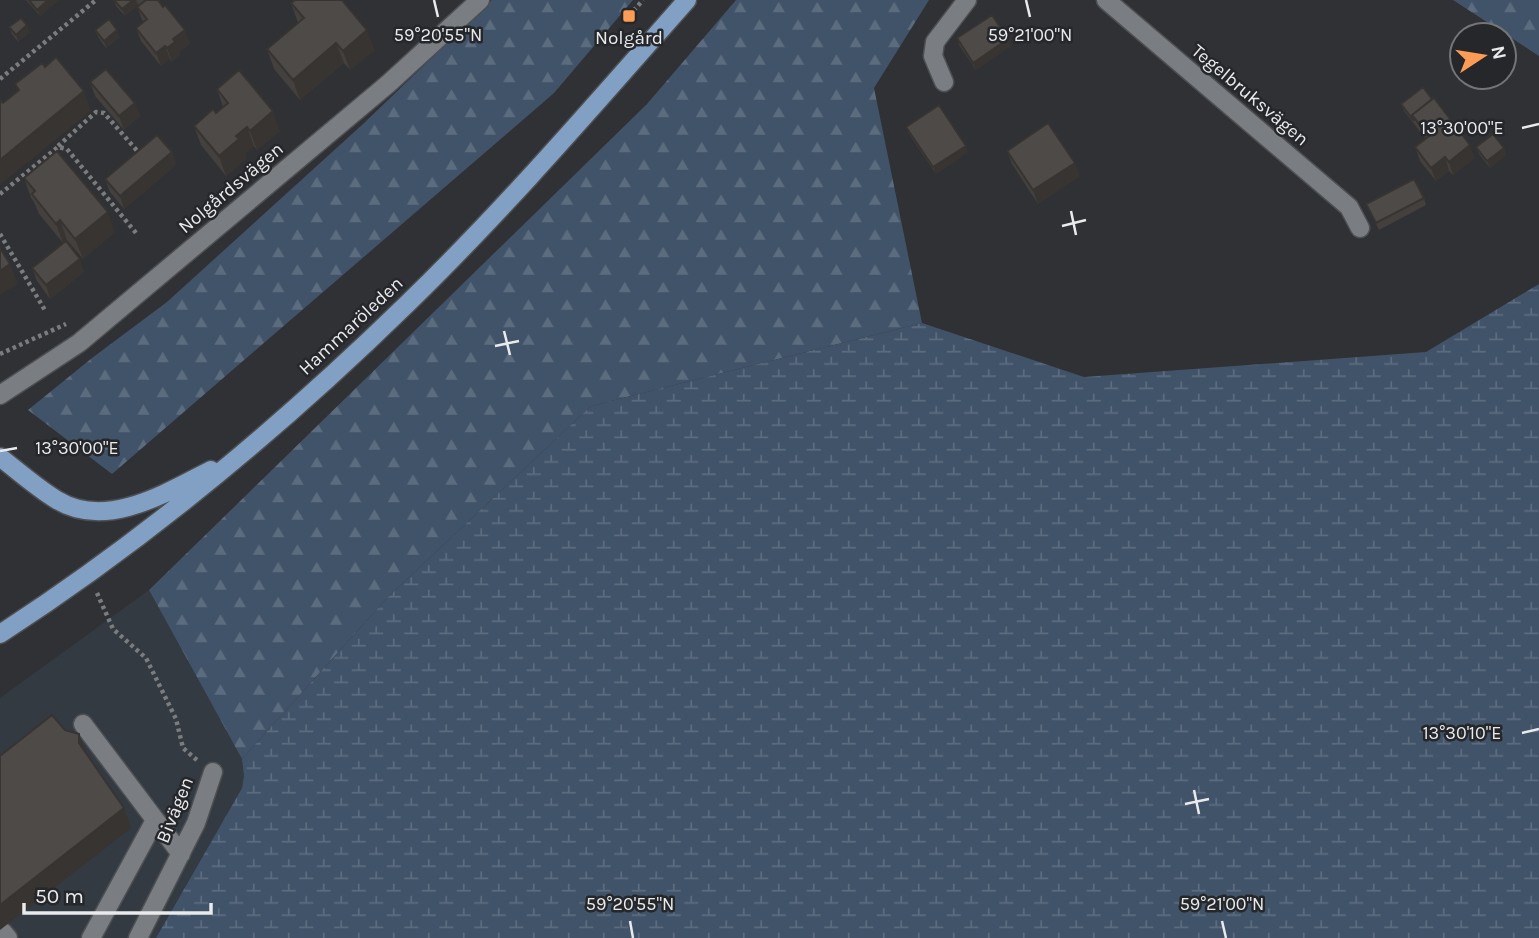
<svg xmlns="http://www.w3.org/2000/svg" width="1539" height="938" font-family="Karla,sans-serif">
<defs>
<pattern id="forest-firs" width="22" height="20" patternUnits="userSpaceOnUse" patternTransform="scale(1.75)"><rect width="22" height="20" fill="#415369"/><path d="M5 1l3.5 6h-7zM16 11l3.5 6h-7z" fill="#5c6c7f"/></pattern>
<pattern id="wetland-marsh" width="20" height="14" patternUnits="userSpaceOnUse" patternTransform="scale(1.75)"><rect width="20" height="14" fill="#415369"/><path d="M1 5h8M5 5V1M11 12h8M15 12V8" fill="none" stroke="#5c6c7f"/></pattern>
</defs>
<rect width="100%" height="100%" fill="#2f3134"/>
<!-- built -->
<path fill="#333a42" d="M149 590 242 759 244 776 242 788 156 938H0V698Z"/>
<!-- forest -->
<path fill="url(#forest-firs)" d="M492 0H633L554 93 112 474 28 410 92 358 167 302 363 124Z
M736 0H929L874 88 922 323 591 406 387 598 242 759 149 590 647 104Z
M1453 0H1539V56Z"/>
<!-- wetland -->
<path fill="url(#wetland-marsh)" d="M1539 284V938H156L242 788 244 776 242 759 387 598 591 406 922 323 1084 377 1426 352Z"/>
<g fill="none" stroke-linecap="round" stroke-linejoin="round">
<defs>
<path id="minor" d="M1106 0 1349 207 1360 228
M944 82 933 56 935 42 967 0
M0 395 79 343 388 84 480 0
M83 724 181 854
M3 932 8 938
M91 938 154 822
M138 938 196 823 213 772"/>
<path id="major" d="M0 457C18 471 37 488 57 500 106 530 166 493 211 470
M0 634C145 540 283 425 407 304 506 208 596 103 687 0"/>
</defs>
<!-- minor casing -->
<use href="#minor" stroke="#4d4f52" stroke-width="21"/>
<!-- major casing -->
<use href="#major" stroke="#4d4f52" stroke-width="21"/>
<!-- path -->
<path stroke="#7a7c7e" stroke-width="4.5" stroke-dasharray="3.5 3.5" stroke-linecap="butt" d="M629 16 643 0
M0 79 96 0
M58 146 96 112 104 113 140 154
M0 194 58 147 67 149 136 233
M0 234 46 312
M0 354 66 324
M97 593 113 629 146 658 176 719 183 748 198 761"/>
<!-- minor -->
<use href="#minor" stroke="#7a7d81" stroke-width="18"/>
<!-- major -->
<use href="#major" stroke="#82a0c4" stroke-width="18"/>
</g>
<!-- wall -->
<path fill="#43403d" d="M26 0H59L40 16Z
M114 0H158L190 43 179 52 180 55 172 62 170 59 161 66 141 41 136 28 143 22 137 7 139 6 138 5 125 16 116 6Z
M291 3 375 50 350 70 344 63 300 100 274 69 267 49 298 23Z
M9 27 30 32 18 42 12 34Z
M95 30 120 37 106 48 98 37Z
M957 38 1011 46 976 70 959 45Z
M90 82 135 103 140 116 124 130 95 96Z
M217 89 280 131 257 150 254 146 245 154 246 159 226 176 201 145 194 126 216 113 223 107Z
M1401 104 1475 158 1453 175 1449 171 1436 181 1420 161 1415 147 1425 138 1404 111Z
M906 127 968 152 936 174 909 134Z
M1476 147 1504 148 1506 155 1490 168 1479 154Z
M1007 151 1080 176 1038 204 1012 164Z
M172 152 176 165 124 209 110 192 105 179Z
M24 178 115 232 83 259 67 240 66 241 84 272 50 299 37 281 32 268 63 243 39 214 34 202 31 198Z
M1424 198 1426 205 1379 230 1366 204Z"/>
<!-- shaded-wall -->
<path fill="#373432" d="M48 0H59L40 16 37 10Z
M133 0H136L138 5 125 16 122 9Z
M27 25 30 32 18 42 16 35Z
M117 30 120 37 106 48 104 41Z
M185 30 190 43 179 52 180 55 172 62 167 48 173 39Z
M367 30 375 50 350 70 343 51Z
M1008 39 1011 46 976 70 973 63Z
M336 43 344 63 300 100 293 80Z
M165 46 170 59 161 66 156 53Z
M84 91 91 111 0 185V160Z
M135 103 140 116 124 130 119 116Z
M273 111 280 131 257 150 250 131Z
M247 127 254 146 245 154 246 159 226 176 219 156 236 136Z
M1470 145 1475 158 1453 175 1449 162Z
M966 146 968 152 936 174 933 167Z
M1504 148 1506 155 1490 168 1487 161Z
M172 152 176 165 124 209 120 196Z
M1445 157 1449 171 1436 181 1431 168Z
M1075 163 1080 176 1038 204 1033 190Z
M108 212 115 232 83 259 75 239Z
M60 220 67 240 63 243 56 224Z
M80 259 84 272 50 299 46 285Z
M10 264 18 284 0 295V271Z
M79 734 87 754 79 743Z
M124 808 131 828 0 930V905Z"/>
<!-- building -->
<path fill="#4e4a47" stroke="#373432" stroke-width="2" d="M29 0H48L37 10Z
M114 0H133L122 9Z
M146 0H158L163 7 165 5 185 30 173 39 175 42 167 48 165 46 156 53 136 28 147 19 137 7Z
M295 0H342L367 30 343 51 336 43 293 80 267 49 304 18 291 3Z
M992 15 1008 39 973 63 957 38Z
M21 18 27 25 16 35 9 27Z
M109 19 117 30 104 41 95 30Z
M56 57 84 91 0 160V100L3 103 19 90 15 84 42 63 45 67Z
M106 69 135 103 119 116 90 82Z
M239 70 273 111 250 131 247 127 236 136 239 139 219 156 194 126 213 109 216 113 228 103 217 89Z
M1423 87 1432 99 1412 115 1414 121 1401 104Z
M1434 98 1470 145 1449 162 1445 157 1431 168 1415 147 1429 136 1412 115Z
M939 105 966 146 933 167 906 127Z
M1048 123 1075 163 1033 190 1007 151Z
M1493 134 1504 148 1487 161 1476 147Z
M157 135 172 152 120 196 105 179Z
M57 151 108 212 75 239 60 220 56 224 32 194 35 191 24 178Z
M1414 179 1424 198 1376 223 1366 204Z
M66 241 80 259 46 285 32 268Z
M0 248 10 264 0 271Z
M52 715 65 730 79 734V743L124 808 0 905V756Z"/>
<!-- ticks -->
<path fill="none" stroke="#e8eaec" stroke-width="2.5" d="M434 0 438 17M1026 0 1030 17M1522 128 1539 124M1071 211 1076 235M1062 226 1086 220M504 331 510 355M495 346 519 341M0 451 17 448M1522 733 1539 729M1194 790 1199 814M1185 804 1209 799M630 921 633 938M1222 921 1226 938"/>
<!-- markers -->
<rect fill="#fd9d55" stroke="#25272a" stroke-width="2.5" x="622" y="9" width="14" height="14" rx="3.5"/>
<g text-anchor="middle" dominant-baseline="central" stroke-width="5" stroke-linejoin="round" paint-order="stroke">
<!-- poi labels -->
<g font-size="19" fill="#e8eaec" stroke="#25272a">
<text x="629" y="38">Nolgård</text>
</g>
<!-- street labels -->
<g font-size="19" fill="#e8eaec" stroke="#25272a">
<text transform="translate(1250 95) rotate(40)">Tegelbruksvägen</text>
<text transform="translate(231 188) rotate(-40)">Nolgårdsvägen</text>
<text transform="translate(351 326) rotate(-43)">Hammaröleden</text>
<text transform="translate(175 810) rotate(-68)">Bivägen</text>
</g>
</g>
<g font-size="18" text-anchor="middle" fill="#e8eaec" stroke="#25272a" stroke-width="5" stroke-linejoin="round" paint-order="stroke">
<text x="438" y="41">59°20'55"N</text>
<text x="1030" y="41">59°21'00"N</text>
<text x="1462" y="134">13°30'00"E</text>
<text x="77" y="454">13°30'00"E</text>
<text x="1462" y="739">13°30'10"E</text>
<text x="630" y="910">59°20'55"N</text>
<text x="1222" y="910">59°21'00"N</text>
</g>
<!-- north arrow -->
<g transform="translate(1483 56) rotate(78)"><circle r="33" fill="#25272a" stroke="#737578" stroke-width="2"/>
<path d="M0-5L12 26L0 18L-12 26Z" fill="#fd9d55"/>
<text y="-10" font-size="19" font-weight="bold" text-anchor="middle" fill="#e8eaec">N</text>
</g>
<!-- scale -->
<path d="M24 903v10h187v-10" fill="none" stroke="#e8eaec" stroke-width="3.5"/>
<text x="35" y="903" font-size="21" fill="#e8eaec" stroke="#25272a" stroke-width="5" paint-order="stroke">50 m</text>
</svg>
